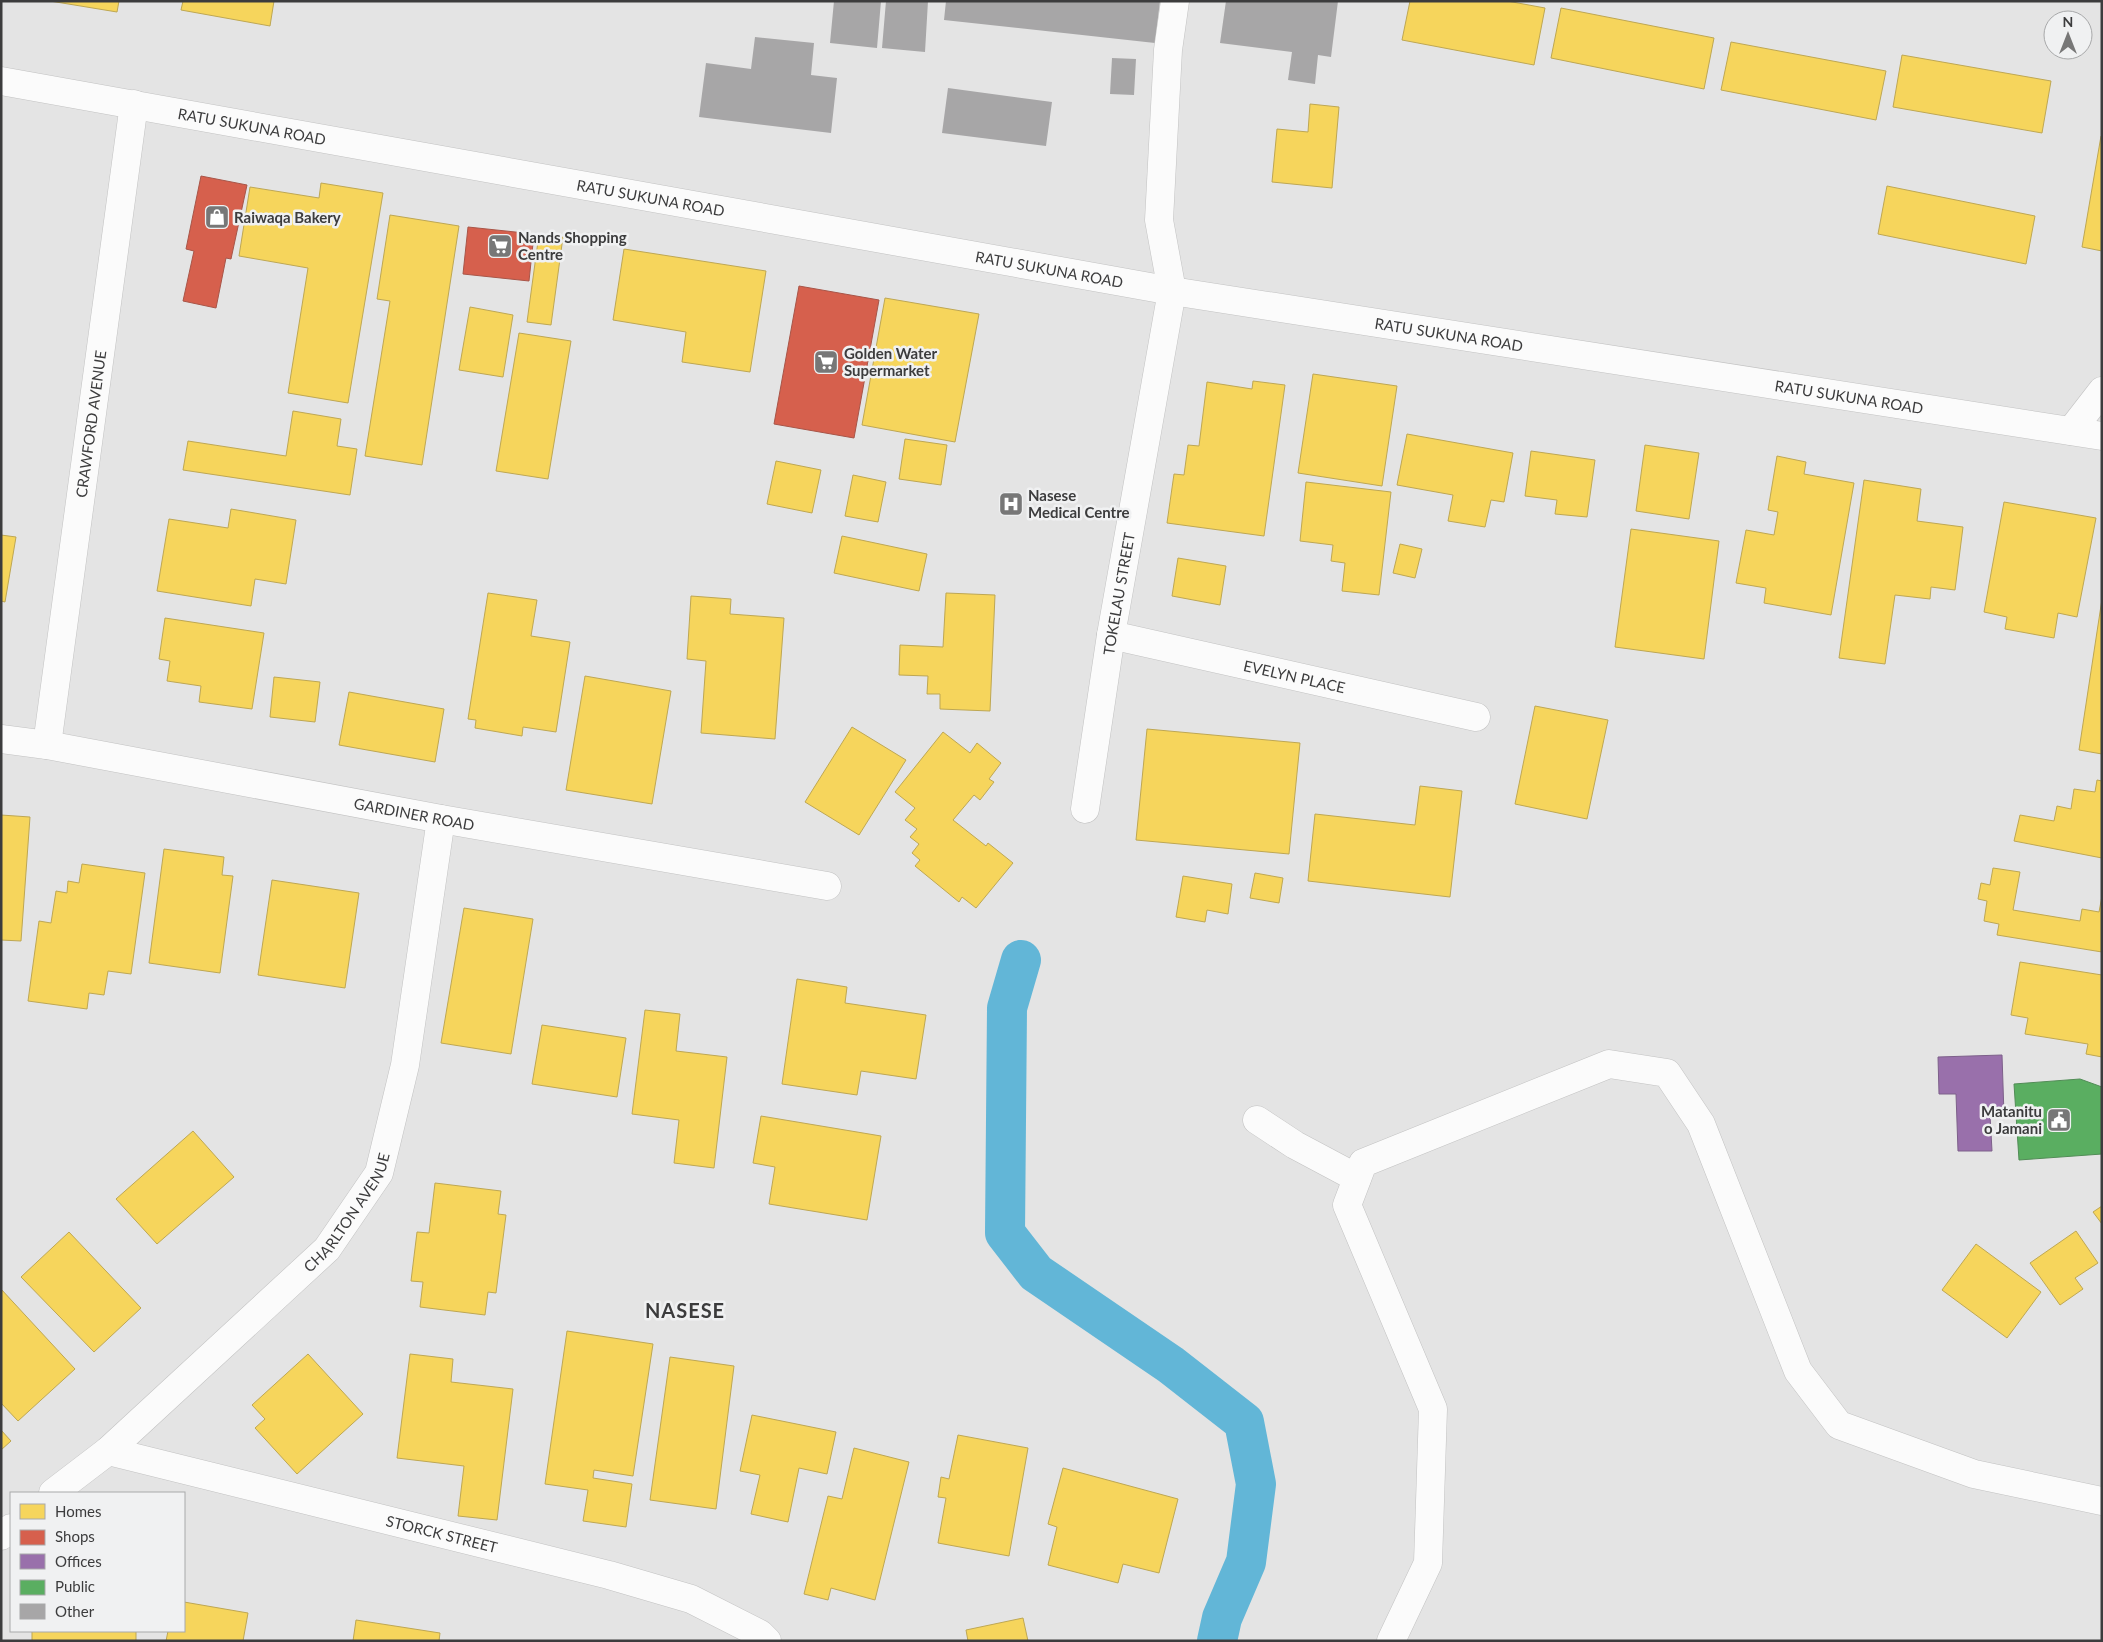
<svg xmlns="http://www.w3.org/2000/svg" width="2103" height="1642" font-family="Lato,sans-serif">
<rect width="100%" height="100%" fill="#e4e4e4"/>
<!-- homes -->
<path fill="#f6d55c" stroke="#bea753" d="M50 1H119L117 12Z
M183 1H274L270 26 181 10Z
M1410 1H1507L1545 8 1534 65 1402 40Z
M1561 8 1714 38 1704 89 1551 58Z
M1731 42 1886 71 1876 120 1721 90Z
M1902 55 2051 81 2042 133 1893 107Z
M1310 104 1339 107 1332 188 1272 182 1277 129 1308 132Z
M2101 136H2102V251L2082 247Z
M321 183 383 193 348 403 288 393 308 268 239 256 250 187 319 198Z
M1887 186 2035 216 2026 264 1878 234Z
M390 215 459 226 422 465 365 456 390 301 377 299Z
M539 234 563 237 551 325 527 322Z
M624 249 766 271 750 372 682 362 686 332 613 320Z
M885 298 979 314 955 442 862 425Z
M470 307 513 315 503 377 459 370Z
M519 333 571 341 548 479 496 471Z
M1313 374 1397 386 1382 486 1298 473Z
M1253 381 1285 385 1264 536 1167 523 1174 474 1184 475 1188 445 1199 446 1207 382 1252 389Z
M293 411 341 419 337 446 357 449 350 495 183 470 188 441 286 456Z
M1407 434 1513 453 1504 502 1491 500 1485 527 1448 521 1453 495 1397 485Z
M905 439 947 445 941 485 899 479Z
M1645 445 1699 453 1689 519 1636 511Z
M1531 451 1595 460 1587 517 1555 514 1557 500 1525 496Z
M1777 456 1806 462 1804 474 1854 483 1831 615 1764 603 1766 588 1736 583 1746 530 1774 535 1778 512 1768 510Z
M776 461 821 470 812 513 767 504Z
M853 475 886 482 878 522 845 516Z
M1864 480 1921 489 1917 521 1963 527 1955 590 1931 587 1930 599 1895 595 1885 664 1839 658Z
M1306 482 1391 492 1379 595 1342 591 1345 563 1331 561 1333 545 1300 541Z
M2004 502 2096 518 2077 617 2058 613 2054 638 2005 629 2007 617 1984 612Z
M231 509 296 520 286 584 255 579 251 606 157 591 169 519 228 528Z
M1631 529 1719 541 1704 659 1615 647Z
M1 535 16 537 5 602 1 601Z
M842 536 927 554 919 591 834 573Z
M1400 544 1422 549 1415 578 1393 573Z
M1178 558 1226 566 1220 605 1172 596Z
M488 593 537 600 531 636 570 642 556 732 523 727 522 736 475 728 476 720 468 719Z
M946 593 995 595 990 711 940 709V694H927L928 676 899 675 900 645 943 647Z
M691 596 731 599 730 614 784 618 775 739 701 733 706 661 687 659Z
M2102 599V754L2079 750Z
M165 618 264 633 252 709 199 702 201 686 167 681 170 661 159 659Z
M585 676 671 691 652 804 566 790Z
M274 677 320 682 315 722 270 717Z
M349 692 444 709 435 762 339 745Z
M1535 706 1608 720 1587 819 1515 804Z
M852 727 906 760 859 835 805 802Z
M1147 729 1300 743 1289 854 1136 840Z
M943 732 970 753 977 743 1001 763 989 779 994 782 980 800 974 795 953 820 986 846 988 843 1013 863 976 908 962 897 959 902 915 866 920 860 912 853 919 844 910 837 917 829 905 820 915 808 895 792Z
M2097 780 2102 781V858L2014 841 2020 815 2054 821 2057 806 2071 809 2074 789 2095 792Z
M1420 786 1462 791 1450 897 1308 881 1315 814 1415 825Z
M1 815 30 817 21 941 1 940Z
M164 849 224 857 222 875 233 876 220 973 149 963Z
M82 864 145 873 131 974 108 971 104 995 89 993 87 1009 28 1001 39 921 51 923 56 891 67 893 68 881 79 883Z
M1993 868 2020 872 2013 910 2080 921 2082 909 2099 912 2102 896V952L1997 935 1999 924 1984 921 1987 901 1978 899 1981 883 1990 885Z
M1255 873 1283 878 1279 903 1250 898Z
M1183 876 1232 884 1228 914 1207 910 1205 922 1176 917Z
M272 880 359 893 345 988 258 975Z
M464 908 533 919 511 1054 441 1043Z
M2020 962 2102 975V1057L2086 1054 2088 1044 2025 1034 2028 1018 2011 1015Z
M797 979 847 987 845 1003 926 1015 916 1079 861 1071 857 1095 782 1084Z
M645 1010 680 1014 676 1051 727 1057 714 1168 674 1163 679 1120 632 1114Z
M542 1025 626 1038 617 1097 532 1084Z
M761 1116 881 1136 867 1220 769 1204 775 1167 753 1163Z
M193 1131 234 1177 157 1244 116 1199Z
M435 1183 501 1191 498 1214 506 1215 496 1293 488 1292 485 1315 420 1307 423 1282 411 1281 417 1232 429 1233Z
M2102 1206V1224L2093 1212Z
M2076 1231 2098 1263 2075 1278 2083 1289 2060 1305 2030 1263Z
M69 1232 141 1308 94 1352 21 1277Z
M1976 1244 2041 1292 2007 1338 1942 1290Z
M1 1289 75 1369 18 1421 1 1403Z
M567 1331 653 1344 633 1476 594 1470 593 1478 632 1484 626 1527 583 1521 588 1490 545 1484Z
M308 1354 363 1414 297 1474 255 1428 265 1419 252 1405Z
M410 1354 453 1359 451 1382 513 1389 497 1520 458 1516 464 1466 397 1458Z
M670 1357 734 1366 716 1509 650 1500Z
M752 1415 836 1432 827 1474 799 1468 788 1522 751 1514 760 1475 740 1471Z
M1 1430 11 1441 1 1450Z
M958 1435 1028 1448 1009 1556 938 1543 946 1498 938 1497 941 1477 949 1479Z
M854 1448 909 1462 875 1600 831 1588 828 1600 804 1594 828 1496 842 1499Z
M1063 1468 1178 1499 1159 1573 1123 1564 1118 1583 1048 1565 1057 1527 1048 1524Z
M184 1602 248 1613 243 1641H166L168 1631H184Z
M1023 1618 1028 1641H968L966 1630Z
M356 1620 440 1633 439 1641H353Z
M32 1631H136V1641H32Z"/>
<!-- shops -->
<path fill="#d6604d" stroke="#a85548" d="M201 176 247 185 231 259 226 258 216 308 183 301 194 251 186 249Z
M468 227 534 234 529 281 463 274Z
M799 286 879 300 854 438 774 424Z"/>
<!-- offices -->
<path fill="#9970ab" stroke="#7d608a" d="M2002 1055 2004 1115H1990L1992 1151H1958L1956 1094H1939L1938 1057Z"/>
<!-- public -->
<path fill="#5aae61" stroke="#518c56" d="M2080 1079 2102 1087V1154L2019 1160 2014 1084Z"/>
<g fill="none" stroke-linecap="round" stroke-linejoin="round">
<!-- canal -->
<path stroke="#62b6d7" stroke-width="40" d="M1021 960 1007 1008 1005 1233 1036 1273 1171 1365 1244 1422 1256 1484 1246 1562 1222 1618 1217 1641"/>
</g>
<!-- building -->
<path fill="#a7a6a7" d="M834 1H881L877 48 830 43Z
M886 1H928L925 52 882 48Z
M946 1H1160L1155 43 944 20Z
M1226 1H1338L1331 57 1318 55 1315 84 1288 80 1292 52 1220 43Z
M755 37 814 43 811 75 837 78 831 133 699 117 706 63 751 69Z
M1112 58 1136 59 1134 95 1110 94Z
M948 88 1052 102 1046 146 942 133Z"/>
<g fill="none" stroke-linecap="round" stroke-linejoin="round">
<defs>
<g id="minor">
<path d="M2071 431 2102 391"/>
<path id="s1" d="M1111 635 1476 717"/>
<path id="s2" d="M1 739 47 745 441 819 827 886"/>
<path id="s3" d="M47 745 134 104"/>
<path id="s4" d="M1085 809 1111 635 1172 291 1159 220 1168 50 1175 1"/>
<path d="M1257 1120 1295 1145 1357 1178"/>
<path id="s5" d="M108 1451 609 1575 691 1599 760 1634 767 1641"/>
<path id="s6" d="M53 1493 108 1451 327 1249 379 1173 405 1065 441 819"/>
<path d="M1 1536 11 1528"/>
<path d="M1391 1641 1428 1563 1433 1409 1347 1205 1363 1163 1609 1064 1667 1073 1701 1124 1798 1371 1839 1425 1974 1474 2102 1501"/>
</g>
<g id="secondary">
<path id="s7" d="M1 81 1172 291 2102 436"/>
</g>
</defs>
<!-- minor casing -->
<use href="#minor" stroke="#c2c2c2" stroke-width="29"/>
<!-- secondary casing -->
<use href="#secondary" stroke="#c2c2c2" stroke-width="29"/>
<!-- minor -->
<use href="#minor" stroke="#fbfbfb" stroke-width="28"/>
<!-- secondary -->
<use href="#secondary" stroke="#fbfbfb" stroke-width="28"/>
</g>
<!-- icons -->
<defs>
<symbol id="shop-square" viewBox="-11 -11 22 22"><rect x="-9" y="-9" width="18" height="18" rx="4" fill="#777" stroke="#f0f1f2"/><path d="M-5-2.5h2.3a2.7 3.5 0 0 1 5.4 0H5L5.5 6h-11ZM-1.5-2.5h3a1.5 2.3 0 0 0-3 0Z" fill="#fff"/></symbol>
<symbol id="supermarket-square" viewBox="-11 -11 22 22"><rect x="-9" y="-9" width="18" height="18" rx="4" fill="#777" stroke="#f0f1f2"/><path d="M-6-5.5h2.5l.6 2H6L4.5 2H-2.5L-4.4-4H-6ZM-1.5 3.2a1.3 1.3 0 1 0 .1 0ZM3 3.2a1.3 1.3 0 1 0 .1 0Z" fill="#fff"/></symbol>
<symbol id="hospital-square" viewBox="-11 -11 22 22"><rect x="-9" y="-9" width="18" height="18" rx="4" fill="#777" stroke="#f0f1f2"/><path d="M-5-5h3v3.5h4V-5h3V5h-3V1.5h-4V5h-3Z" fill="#fff"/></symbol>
<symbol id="civic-square" viewBox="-11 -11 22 22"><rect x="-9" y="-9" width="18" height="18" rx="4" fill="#777" stroke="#f0f1f2"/><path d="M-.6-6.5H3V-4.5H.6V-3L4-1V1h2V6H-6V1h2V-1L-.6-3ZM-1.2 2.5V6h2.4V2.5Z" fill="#fff"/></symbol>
</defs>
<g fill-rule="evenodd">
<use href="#shop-square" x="203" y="203" width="28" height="28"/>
<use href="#supermarket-square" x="486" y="232" width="28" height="28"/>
<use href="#supermarket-square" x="812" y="348" width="28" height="28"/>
<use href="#hospital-square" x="997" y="490" width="28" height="28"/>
<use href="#civic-square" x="2045" y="1106" width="28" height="28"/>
</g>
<g text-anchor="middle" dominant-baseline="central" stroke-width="5" stroke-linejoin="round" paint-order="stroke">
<!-- street labels -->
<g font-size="15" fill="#3c3c3d" stroke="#f0f1f2">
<text stroke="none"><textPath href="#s7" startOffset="255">RATU SUKUNA ROAD</textPath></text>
<text stroke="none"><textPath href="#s7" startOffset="660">RATU SUKUNA ROAD</textPath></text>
<text stroke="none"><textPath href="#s7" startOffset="1065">RATU SUKUNA ROAD</textPath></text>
<text stroke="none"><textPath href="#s7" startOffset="1470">RATU SUKUNA ROAD</textPath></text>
<text stroke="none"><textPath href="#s7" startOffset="1875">RATU SUKUNA ROAD</textPath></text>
<text stroke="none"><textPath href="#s3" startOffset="324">CRAWFORD AVENUE</textPath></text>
<text stroke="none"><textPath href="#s4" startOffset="218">TOKELAU STREET</textPath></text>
<text stroke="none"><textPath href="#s1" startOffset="188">EVELYN PLACE</textPath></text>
<text stroke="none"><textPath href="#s2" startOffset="420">GARDINER ROAD</textPath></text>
<text stroke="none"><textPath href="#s6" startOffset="409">CHARLTON AVENUE</textPath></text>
<text stroke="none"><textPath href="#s5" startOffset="344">STORCK STREET</textPath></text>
</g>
<!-- poi labels -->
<g font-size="15" font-weight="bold" fill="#3c3c3d" stroke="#f0f1f2" text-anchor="start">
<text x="234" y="217">Raiwaqa Bakery</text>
<text x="518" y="237">Nands Shopping<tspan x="518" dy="17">Centre</tspan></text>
<text x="844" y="353">Golden Water<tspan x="844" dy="17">Supermarket</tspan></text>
<text x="1028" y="495">Nasese<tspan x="1028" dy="17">Medical Centre</tspan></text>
<text x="2042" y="1111" text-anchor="end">Matanitu<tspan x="2042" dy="17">o Jamani</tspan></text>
</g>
<!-- district labels -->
<g font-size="20" font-weight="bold" letter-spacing="1" fill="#3c3c3d" stroke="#f0f1f2">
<text x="685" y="1310">NASESE</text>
</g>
</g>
<!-- border -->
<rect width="2103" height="1642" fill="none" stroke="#3c3c3d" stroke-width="5"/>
<!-- legend -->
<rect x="10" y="1492" width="175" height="140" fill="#f0f1f2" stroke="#a8a9aa"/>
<rect x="20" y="1504" width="25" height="15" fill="#f6d55c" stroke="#a8a9aa"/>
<text x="55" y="1517" font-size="15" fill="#3c3c3d">Homes</text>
<rect x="20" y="1530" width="25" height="15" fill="#d6604d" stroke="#a8a9aa"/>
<text x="55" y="1542" font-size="15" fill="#3c3c3d">Shops</text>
<rect x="20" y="1554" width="25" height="15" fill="#9970ab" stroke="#a8a9aa"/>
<text x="55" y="1567" font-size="15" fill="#3c3c3d">Offices</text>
<rect x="20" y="1580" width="25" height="15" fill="#5aae61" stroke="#a8a9aa"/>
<text x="55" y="1592" font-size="15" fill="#3c3c3d">Public</text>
<rect x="20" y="1604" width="25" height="15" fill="#a7a6a7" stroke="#a8a9aa"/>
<text x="55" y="1617" font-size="15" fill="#3c3c3d">Other</text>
<!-- north arrow -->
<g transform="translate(2068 35)"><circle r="24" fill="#f0f1f2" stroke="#a8a9aa"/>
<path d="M0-4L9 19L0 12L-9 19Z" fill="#777777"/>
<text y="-8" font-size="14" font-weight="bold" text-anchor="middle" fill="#3c3c3d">N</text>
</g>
</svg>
